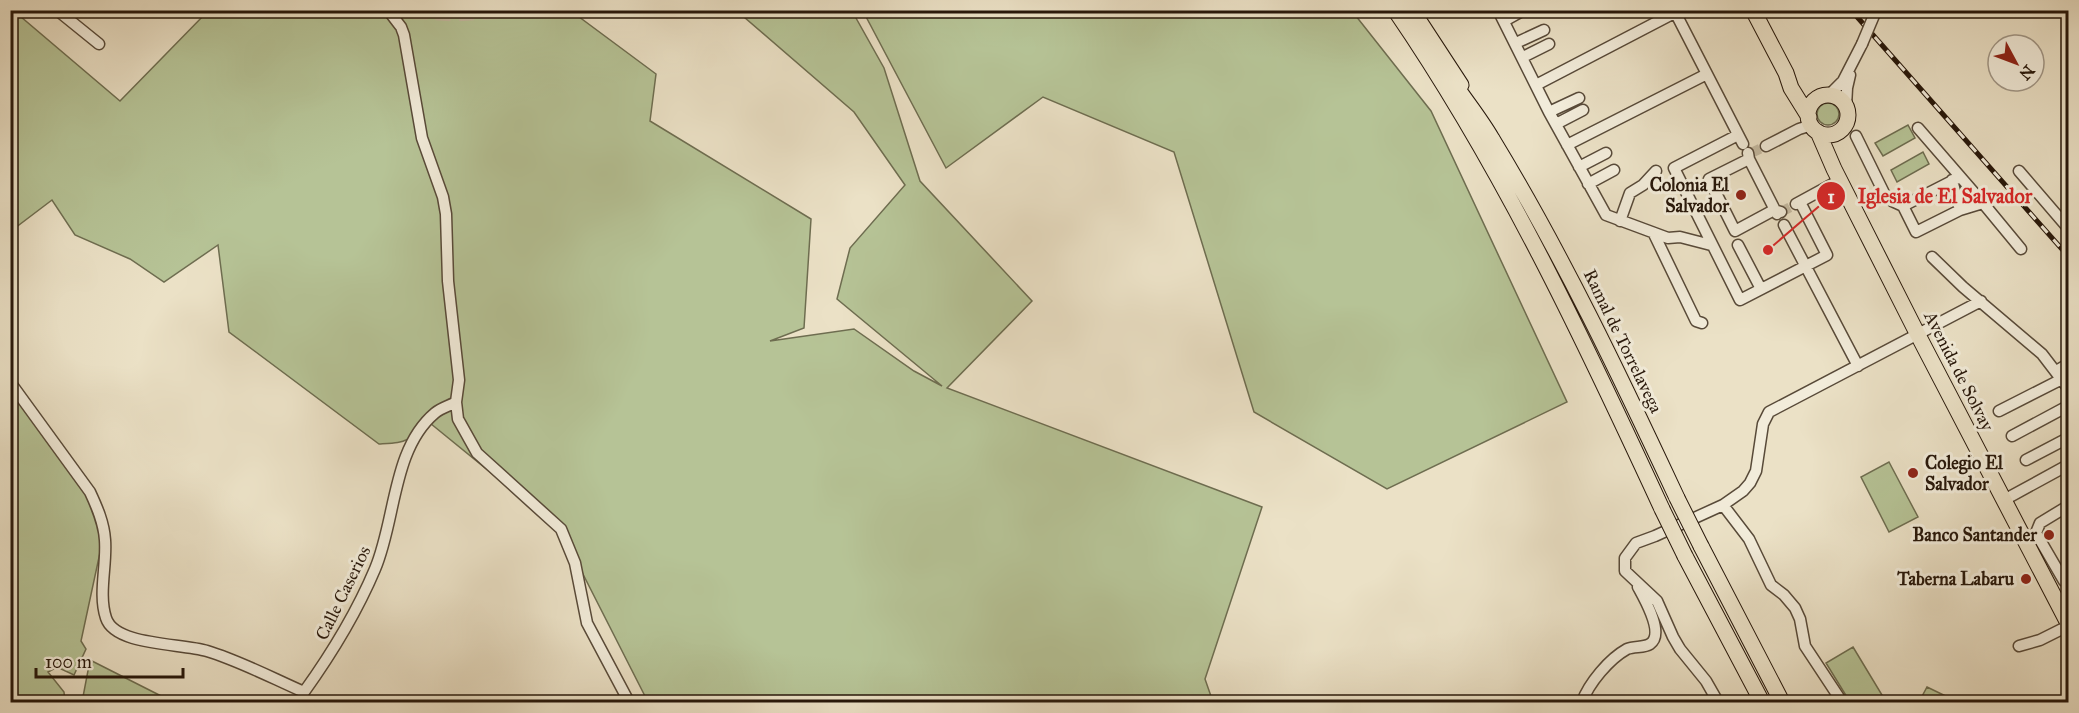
<svg xmlns="http://www.w3.org/2000/svg" width="2079" height="713" font-family="'IM FELL Great Primer',serif">
<rect width="100%" height="100%" fill="#ebe1c6"/>
<filter id="stains"><feTurbulence type="fractalNoise" baseFrequency=".00333" numOctaves="4"/><feColorMatrix values="0 0 0 0 .2 0 0 0 0 .09 0 0 0 0 .02 0 0 0 .5 -.17"/></filter>
<radialGradient id="worn" r=".72"><stop offset=".6" stop-color="#630" stop-opacity="0"/><stop offset="1" stop-color="#630" stop-opacity=".3"/></radialGradient>
<!-- green -->
<path fill="#b6c396" stroke="#6e6d50" stroke-width="1.5" d="M11 11H14L120 101 208 11H571L656 74 650 121 811 219 804 328 770 341 854 329 914 371 942 386 837 299 850 248 905 185 854 112 737 11H852L884 68 920 181 1032 301 947 388 1262 507 1205 679 1213 702H648L560 529 425 419C408 443 408 442 379 444L229 332 218 245 164 282 130 259 75 235 52 200 11 231Z
M863 11H1352L1431 111 1567 402 1387 489 1254 412 1174 152 1043 97 946 168Z
M1817 114a11 11 0 1 1 22 0a11 11 0 1 1-22 0Z
M1908 125 1915 138 1883 156 1875 143Z
M1923 152 1929 164 1897 182 1891 170Z
M10 386 89 496 99 523 101 548 81 641 86 649 74 675 57 667 48 672 64 692 65 702H11Z
M1889 462 1918 517 1889 532 1861 477Z
M1853 647 1882 695 1870 702H1850L1826 663Z
M90 660 173 702H82Z
M1927 687 1956 701 1955 702H1919Z"/>
<g fill="none" stroke-linecap="round" stroke-linejoin="round">
<!-- minor-tunnel -->
<path stroke="#c4b9a0" stroke-width="10" stroke-dasharray="10 5" stroke-linecap="butt" d="M1751 153 1766 146
M1781 212 1796 204"/>
<!-- highway-tunnel -->
<path stroke="#c4b9a0" stroke-width="15" stroke-dasharray="15 8" stroke-linecap="butt" d="M390 10 454 14 523 10"/>
<defs>
<path id="minor" d="M57 10 99 44
M388 10 401 27 404 35 422 138 443 197 446 214 448 281 459 380 456 402 458 419 477 453 561 529 575 563 587 623 629 702
M1498 10 1549 112 1606 215 1668 238 1680 237 1711 245
M1674 10 1743 144
M1504 21 1524 10
M1516 43 1544 30
M1523 57 1549 44
M1536 85 1680 10
M1829 95 1843 81 1862 44
M1846 107 1847 88 1850 75
M1549 112 1579 98
M1556 124 1583 110
M1918 128 1983 203 2021 249
M1738 135 1674 168 1740 300 1827 255 1800 202
M1856 136 1884 193 1892 201 1903 206 1916 232 1960 210 1983 203
M1567 145 1707 74
M1766 146 1799 129 1812 125
M1748 153 1749 159 1777 214
M1749 159 1709 179 1735 231 1774 210 1781 212
M1579 167 1606 153
M2019 171 2068 228
M1952 180 1960 210
M1588 184 1614 170
M1796 204 1840 180
M1903 206 1960 177
M1620 221 1630 193 1643 185 1656 171
M1784 225 1858 366
M1654 234 1696 321 1702 323
M1738 245 1761 289
M1932 257 1963 287 2042 354 2068 388
M2056 371 2068 364
M10 382 90 492C97 507 104 523 105 540 107 565 98 594 106 618 115 646 181 643 207 651 240 661 272 678 304 692 332 653 356 614 375 569 396 520 392 449 435 413 441 408 449 406 456 402
M1999 411 2062 379
M2012 436 2068 406
M2026 460 2068 438
M2004 500 2068 465
M1723 505 1749 539 1771 585 1784 595 1795 608 1800 619 1805 646 1842 702
M2064 581 2036 533 2040 523 2068 506
M2019 646 2040 640 2068 626
M1582 702C1589 683 1609 659 1627 649 1634 646 1644 648 1650 644 1665 634 1644 598 1638 587
M1718 702 1706 681 1680 649 1673 637 1657 601 1625 571V558L1636 543 1655 536 1723 505 1743 491 1750 483 1756 471 1763 424 1769 412 1981 301"/>
<path id="highway" d="M1395 10C1502 166 1583 338 1662 509
M1412 10 1461 85
M1753 10 1786 73 1791 88 1809 117
M1451 79C1464 99 1480 118 1492 139 1562 254 1620 376 1677 498
M1808 115a20 20 0 1 1 40 0a20 20 0 1 1-40 0Z
M1818 132 1834 169 1918 335 2068 623
M1701 546 1782 702
M1685 556 1762 702"/>
</defs>
<!-- minor casing -->
<use href="#minor" stroke="#584a39" stroke-width="13"/>
<!-- highway casing -->
<use href="#highway" stroke="#27170a" stroke-width="17"/>
<!-- minor -->
<use href="#minor" stroke="#f2ecda" stroke-width="10"/>
<!-- highway -->
<use href="#highway" stroke="#ebe1c6" stroke-width="15"/>
<defs>
<path id="rail" d="M1851 10 2068 256"/>
</defs>
<!-- rail casing -->
<use href="#rail" stroke="#27170a" stroke-width="5"/>
<!-- rail -->
<use href="#rail" stroke="#f2ecda" stroke-width="3" stroke-dasharray="9" stroke-linecap="butt"/>
<defs>
<path id="minor-bridge" d="M1862 44 1875 13"/>
<path id="highway-bridge" d="M1677 498 1701 546
M1662 509 1685 556"/>
</defs>
<!-- minor-bridge casing -->
<use href="#minor-bridge" stroke="#584a39" stroke-width="13" stroke-linecap="butt"/>
<!-- highway-bridge casing -->
<use href="#highway-bridge" stroke="#27170a" stroke-width="17" stroke-linecap="butt"/>
<!-- minor-bridge -->
<use href="#minor-bridge" stroke="#f2ecda" stroke-width="10"/>
<!-- highway-bridge -->
<use href="#highway-bridge" stroke="#ebe1c6" stroke-width="15"/>
</g>
<!-- markers -->
<g fill="#8f2418" stroke="#f2ecda" stroke-width="2">
<circle cx="1741" cy="195" r="6"/>
<circle cx="1913" cy="473" r="6"/>
<circle cx="2049" cy="535" r="6"/>
<circle cx="2026" cy="579" r="6"/>
</g>
<g text-anchor="middle" dominant-baseline="central" stroke-width="6" stroke-linejoin="round" paint-order="stroke">
<!-- poi labels -->
<g font-size="18" font-weight="bold" fill="#27170a" stroke="#f2ecda" text-anchor="end">
<text x="1729" y="185">Colonia El<tspan x="1729" dy="21">Salvador</tspan></text>
<text x="1925" y="463" text-anchor="start">Colegio El<tspan x="1925" dy="21">Salvador</tspan></text>
<text x="2037" y="535">Banco Santander</text>
<text x="2014" y="579">Taberna Labaru</text>
</g>
<!-- street labels -->
<g font-size="18" fill="#27170a" stroke="#f2ecda">
<text transform="translate(1623 341) rotate(64)">Ramal de Torrelavega</text>
<text transform="translate(1959 371) rotate(63)">Avenida de Solvay</text>
<text transform="translate(343 593) rotate(-64)">Calle Caserios</text>
</g>
</g>
<!-- callouts -->
<path fill="none" stroke="#d62828" stroke-width="2" d="M1768 250L1831 196"/>
<g fill="#d62828" stroke="#f2ecda" stroke-width="2">
<circle cx="1768" cy="250" r="6"/>
<circle cx="1831" cy="196" r="15"/>
</g>
<g font-size="18" text-anchor="middle" font-weight="bold" fill="#fff">
<text x="1831" y="203">1</text>
</g>
<g font-size="20" text-anchor="middle" font-weight="bold" fill="#d62828" stroke="#f2ecda" stroke-width="6" stroke-linejoin="round" paint-order="stroke">
<text x="1945" y="203">Iglesia de El Salvador</text>
</g>
<!-- margin -->
<rect width="2079" height="713" fill="none" stroke="#ebe1c6" stroke-width="36"/>
<rect x="12" y="12" width="2055" height="689" fill="none" stroke="#27170a" stroke-width="3"/>
<rect x="18" y="18" width="2043" height="677" fill="none" stroke="#27170a" stroke-width="1.5"/>
<!-- north arrow -->
<g transform="translate(2016 63) rotate(131)"><circle r="28" fill="#f2ecda" stroke="#a19787" stroke-width="1.5"/>
<path d="M0-4.5L10 22L0 15L-10 22Z" fill="#8f2418"/>
<text y="-9" font-size="16" font-weight="bold" text-anchor="middle" fill="#27170a">N</text>
</g>
<!-- scale -->
<path d="M36 668v9h147v-9" fill="none" stroke="#27170a" stroke-width="3"/>
<text x="45" y="668" font-size="18" fill="#27170a" stroke="#f2ecda" stroke-width="4.5" paint-order="stroke">100 m</text>
<rect width="100%" height="100%" filter="url(#stains)"/>
<rect width="100%" height="100%" fill="url(#worn)"/>
</svg>
